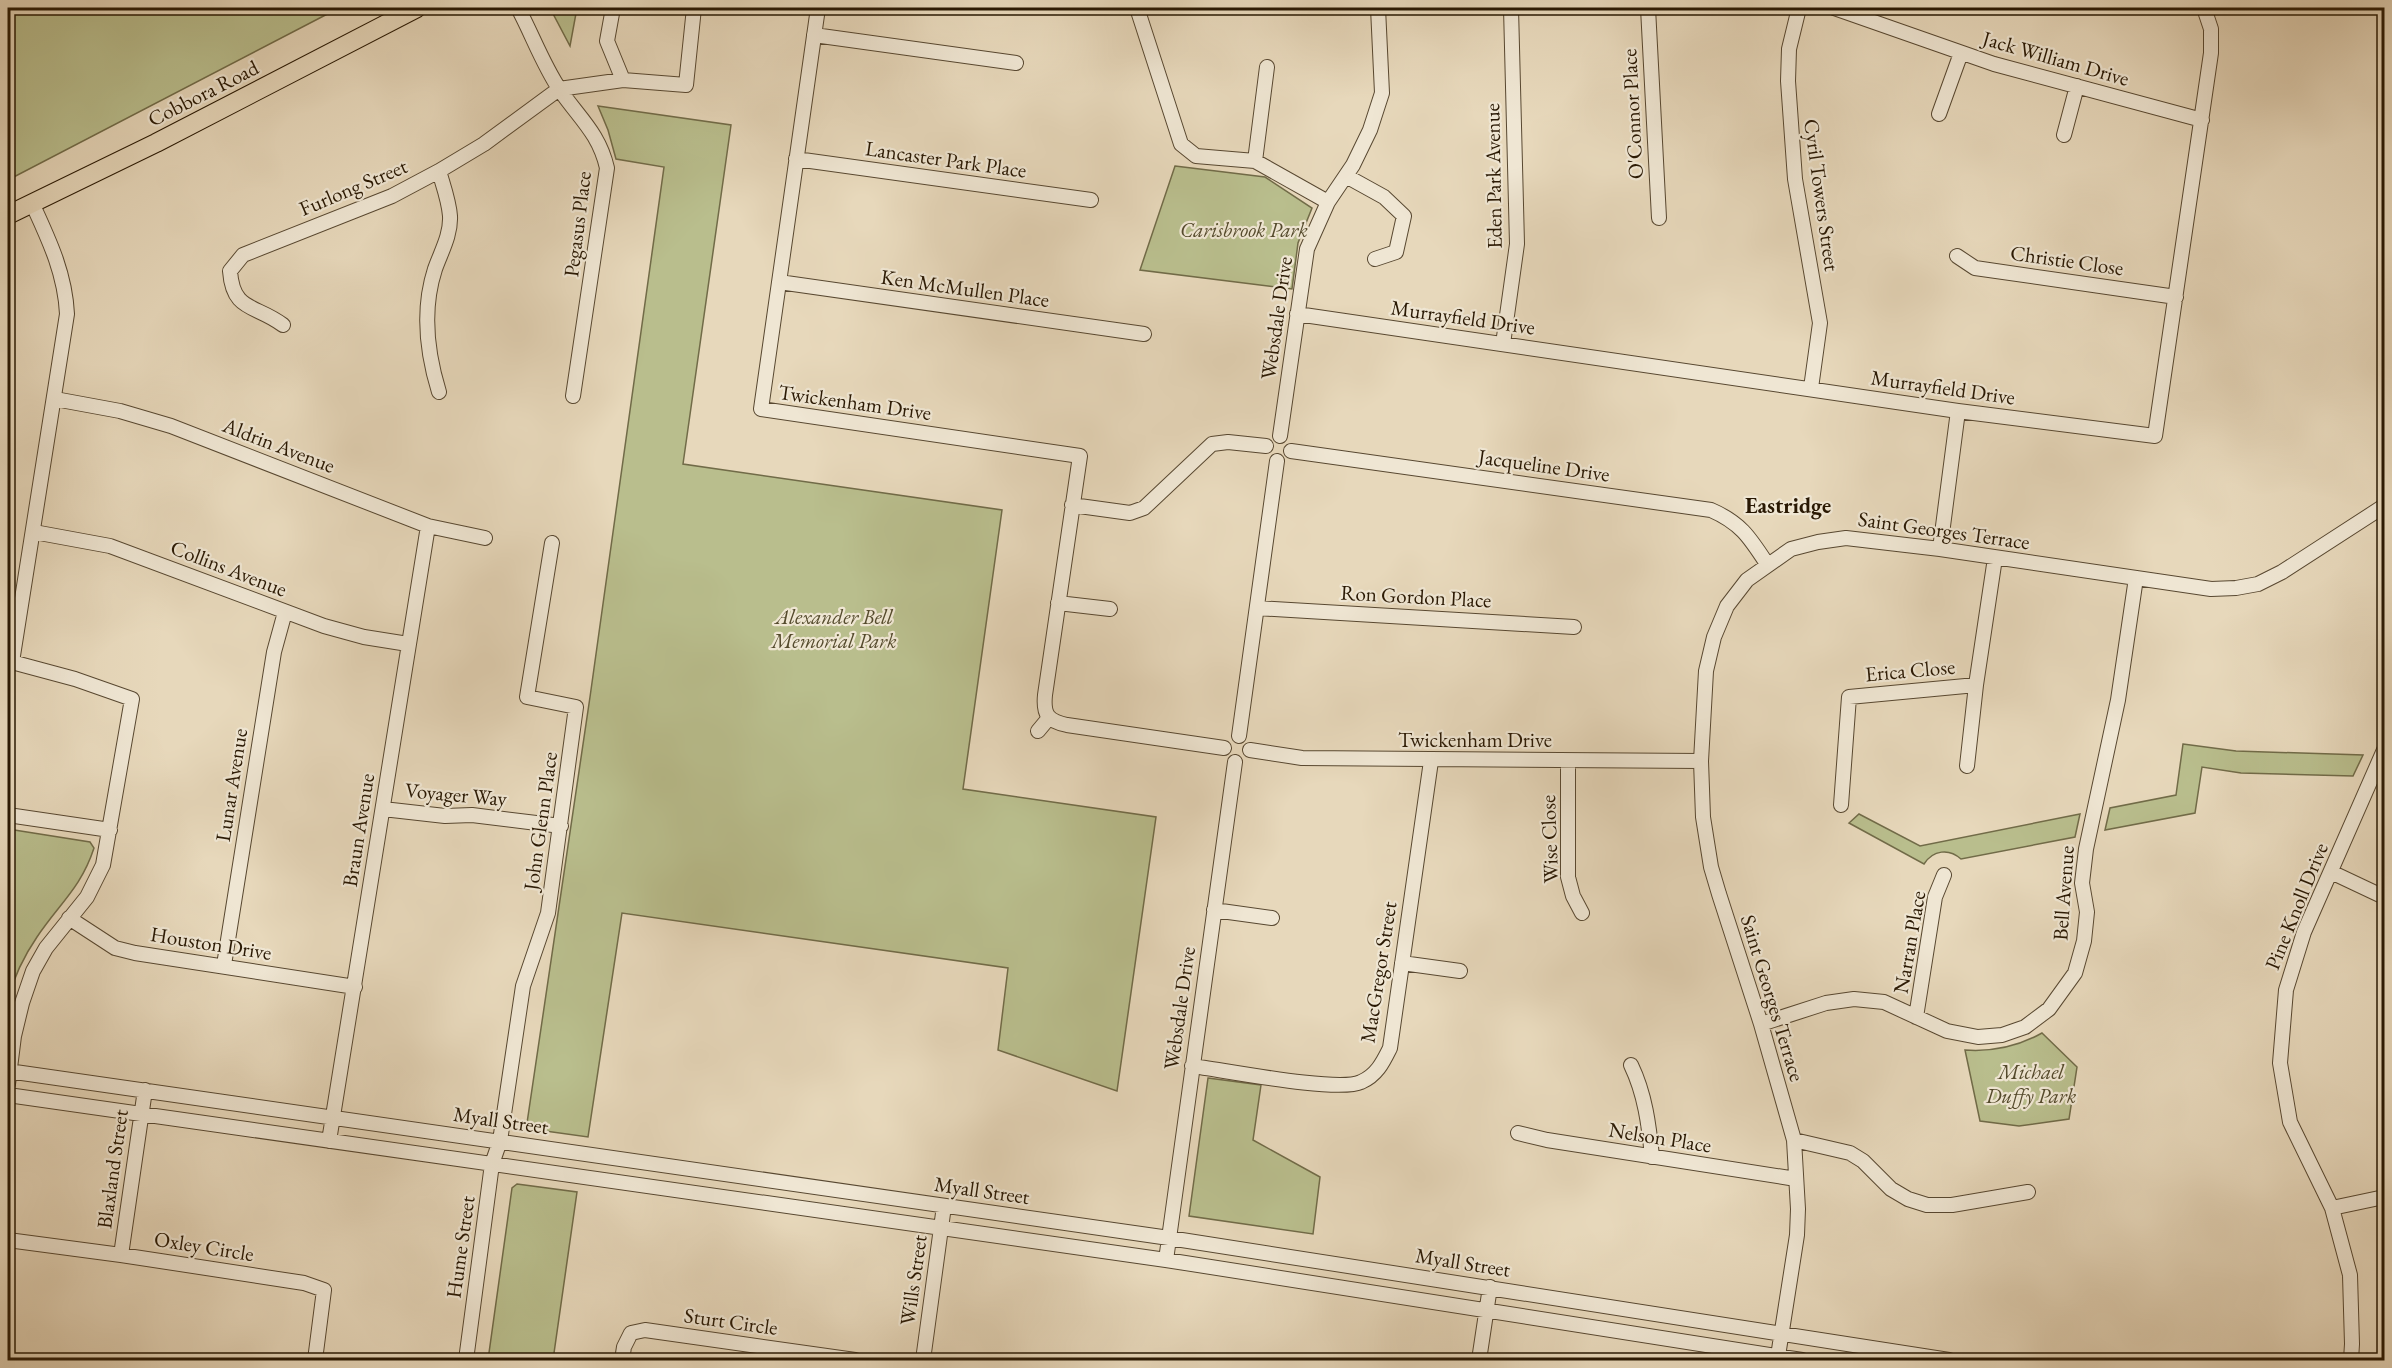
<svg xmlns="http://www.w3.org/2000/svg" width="2392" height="1368" font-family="'EB Garamond',serif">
<rect width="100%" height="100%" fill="#e7d8bb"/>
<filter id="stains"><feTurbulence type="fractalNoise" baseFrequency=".00333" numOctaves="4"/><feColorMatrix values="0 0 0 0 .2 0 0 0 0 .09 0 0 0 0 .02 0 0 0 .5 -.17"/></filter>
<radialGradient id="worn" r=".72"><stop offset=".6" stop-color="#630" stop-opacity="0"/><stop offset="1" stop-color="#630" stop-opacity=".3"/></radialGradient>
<!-- green -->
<path fill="#b9be8d" stroke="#716b48" stroke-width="1.5" d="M8 8H339L8 180Z
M550 8H577L570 46Z
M598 106 731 125 683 464 1002 510 963 789 1156 817 1117 1091 998 1050 1008 968 622 913 588 1137 531 1129 527 1123 590 697 664 167 616 159 608 130Z
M1175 166 1265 177 1312 208 1298 243 1292 289 1140 270Z
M2183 744 2236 751 2363 755 2353 776 2241 773 2202 767 2195 813 2105 830 2110 808 2176 795Z
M1859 814 1920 846 2080 814 2075 837 1961 859C1949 848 1933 850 1924 864L1849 823Z
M8 829 90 842 94 848C81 888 59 904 37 937 24 956 14 977 8 999Z
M2042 1033 2077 1067 2069 1119 2019 1126 1980 1121 1965 1050C1993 1052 2017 1047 2042 1033Z
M1208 1078 1261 1085 1253 1140 1320 1177 1313 1234 1189 1216Z
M517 1184 577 1192 553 1360H488L512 1188Z"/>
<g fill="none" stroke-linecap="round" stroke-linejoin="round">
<defs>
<path id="minor" d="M518 8C532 34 543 65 560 90 579 118 599 133 607 168L573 396
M613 8 607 41 623 80
M818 8 761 409 1080 456 1045 695C1043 715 1048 721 1067 725L1224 748
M1137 8 1181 144 1196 156 1255 161 1328 202
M1648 8 1659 218
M1799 8 1789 49 1788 81 1795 179 1820 323 1811 388
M1834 8 1994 64 2202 120
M814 35 1016 63
M1939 114 1961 53
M2064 135 2077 86
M796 159 1091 200
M1255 161 1267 67
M1346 176 1384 197 1404 216 1396 252 1375 259
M1957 256 1975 268 2176 297
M779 282 1144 334
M1297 314 1958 411 2155 436 2211 53V29L2204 8
M283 325C255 304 233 312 230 271L243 255 392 196 439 171 484 144 559 89 623 80 686 85 694 8
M1503 344 1517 244 1511 8
M439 392C427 353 422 309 435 269 441 252 451 235 450 216 449 201 443 185 439 171
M55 399 120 411 171 426 428 526 485 538
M1280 436 1307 249 1328 202 1353 165 1370 130 1382 93 1378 8
M1291 451 1711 510C1741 523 1750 538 1767 564
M1072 505 1130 513 1144 508 1212 444 1228 442 1266 446
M34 532 110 546 324 626 364 637 408 644
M1940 549 1958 411
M1058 603 1110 609
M1257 608 1574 627
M8 661 75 679 132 699 103 865 87 897 46 948 33 971 22 1003 14 1036 8 1084
M12 662 67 314C65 273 49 240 32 203
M1038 731 1048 719
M1239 736 1277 461
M1250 750 1302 758 1701 761
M1568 761V877L1573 896 1582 913
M1967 766 1976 685 1995 558
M1841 805 1849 697 1976 685
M383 809 445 816 472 815 561 826
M8 815 110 830
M2331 872 2384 897
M1214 910 1272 918
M69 918 115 948 135 953 355 987
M1402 963 1460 971
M224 965 274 652 285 612
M1916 1017 1935 897 1944 875
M1761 1024 1826 1003 1854 999 1884 1002 1947 1031 1978 1037 2002 1035 2025 1027 2049 1009 2075 973 2084 941 2087 912 2082 883 2086 849 2118 700 2136 578
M1631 1065C1645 1094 1649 1125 1652 1157
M1192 1066C1224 1070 1338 1093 1361 1082 1377 1075 1383 1062 1390 1048L1431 761
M8 1071 1169 1238 1949 1360
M8 1095 1166 1260 1802 1360
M1518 1133 1547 1140 1796 1179
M1794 1140 1850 1153 1863 1161 1891 1189 1908 1199 1927 1205H1952L2028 1192
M329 1141 428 526
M2332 1208 2384 1197
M8 1240 121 1255 304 1283 324 1290 315 1360
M121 1255 145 1090
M1166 1260 1235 762
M1778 1356 1797 1235 1798 1209 1794 1140 1761 1024 1719 894 1711 867 1703 817 1701 761 1706 671 1714 637 1727 606 1747 580 1791 549 1818 542 1846 538 1940 549 2211 589 2236 588 2258 584 2282 572 2384 506
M466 1360 492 1164 500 1141 523 986 548 913 576 707 527 697 552 543
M622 1360 624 1347 631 1333 645 1330 855 1360
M923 1360 944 1206
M1479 1360 1490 1287
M2351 1360 2352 1344 2350 1275 2332 1208 2290 1122 2280 1063 2286 990 2304 932 2384 750"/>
<path id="major" d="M8 215 156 143 417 8"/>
</defs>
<!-- minor casing -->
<use href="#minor" stroke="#584831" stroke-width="16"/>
<!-- major casing -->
<use href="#major" stroke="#291803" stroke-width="20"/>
<!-- minor -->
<use href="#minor" stroke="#efe6d3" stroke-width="14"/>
<!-- major -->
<use href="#major" stroke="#e7d8bb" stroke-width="18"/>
</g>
<g text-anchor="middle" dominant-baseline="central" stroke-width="4.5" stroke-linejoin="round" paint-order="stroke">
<!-- street labels -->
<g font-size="21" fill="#291803" stroke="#efe6d3">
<text transform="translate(2056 58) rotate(16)">Jack William Drive</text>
<text transform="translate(203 93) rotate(-27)">Cobbora Road</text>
<text transform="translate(1632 114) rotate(-93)">O'Connor Place</text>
<text transform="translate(946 159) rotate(8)">Lancaster Park Place</text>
<text transform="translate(1493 176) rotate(-91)">Eden Park Avenue</text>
<text transform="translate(353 187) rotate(-23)">Furlong Street</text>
<text transform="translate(1822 195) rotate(82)">Cyril Towers Street</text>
<text transform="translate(577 224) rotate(-83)">Pegasus Place</text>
<text transform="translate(2067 260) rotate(8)">Christie Close</text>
<text transform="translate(965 288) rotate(8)">Ken McMullen Place</text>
<text transform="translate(1463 317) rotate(8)">Murrayfield Drive</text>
<text transform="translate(1276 318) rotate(-82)">Websdale Drive</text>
<text transform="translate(1943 387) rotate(8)">Murrayfield Drive</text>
<text transform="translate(855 402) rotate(8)">Twickenham Drive</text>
<text transform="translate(279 445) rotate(21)">Aldrin Avenue</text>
<text transform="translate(1544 465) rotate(8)">Jacqueline Drive</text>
<text transform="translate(1944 530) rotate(8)">Saint Georges Terrace</text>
<text transform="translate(229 568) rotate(21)">Collins Avenue</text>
<text transform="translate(1416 596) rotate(3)">Ron Gordon Place</text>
<text transform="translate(1910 670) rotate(-5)">Erica Close</text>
<text x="1475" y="739">Twickenham Drive</text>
<text transform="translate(231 785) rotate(-81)">Lunar Avenue</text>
<text transform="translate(456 794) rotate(5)">Voyager Way</text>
<text transform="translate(540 821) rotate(-82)">John Glenn Place</text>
<text transform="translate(358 830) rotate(-81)">Braun Avenue</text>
<text transform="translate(1549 839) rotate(-92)">Wise Close</text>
<text transform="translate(2063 893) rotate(-86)">Bell Avenue</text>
<text transform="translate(2296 906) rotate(-68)">Pine Knoll Drive</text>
<text transform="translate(1909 942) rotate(-80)">Narran Place</text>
<text transform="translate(211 943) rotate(9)">Houston Drive</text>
<text transform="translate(1378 972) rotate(-81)">MacGregor Street</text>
<text transform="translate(1773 998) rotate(73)">Saint Georges Terrace</text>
<text transform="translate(1179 1008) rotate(-82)">Websdale Drive</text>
<text transform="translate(501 1120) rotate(8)">Myall Street</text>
<text transform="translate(1660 1137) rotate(9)">Nelson Place</text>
<text transform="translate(112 1169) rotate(-82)">Blaxland Street</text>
<text transform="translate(982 1190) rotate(8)">Myall Street</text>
<text transform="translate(204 1246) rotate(9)">Oxley Circle</text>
<text transform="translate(460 1247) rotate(-82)">Hume Street</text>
<text transform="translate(1463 1262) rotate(9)">Myall Street</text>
<text transform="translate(913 1280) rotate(-82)">Wills Street</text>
<text transform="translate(731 1321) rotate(8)">Sturt Circle</text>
</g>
<!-- park labels -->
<g font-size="21" font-style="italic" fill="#544a2c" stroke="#efe6d3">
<text x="1244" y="229">Carisbrook Park</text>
<text x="834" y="616">Alexander Bell<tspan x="834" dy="24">Memorial Park</tspan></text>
<text x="2031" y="1071">Michael<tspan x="2031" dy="24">Duffy Park</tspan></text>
</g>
<!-- neighbourhood labels -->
<g font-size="22" font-weight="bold" fill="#291803" stroke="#efe6d3">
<text x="1788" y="505">Eastridge</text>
</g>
</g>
<!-- margin -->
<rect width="2392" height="1368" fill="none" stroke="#e7d8bb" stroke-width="30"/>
<rect x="9" y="9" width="2374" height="1350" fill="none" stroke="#291803" stroke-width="3"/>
<rect x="15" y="15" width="2362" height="1338" fill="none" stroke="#291803" stroke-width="1.5"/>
<rect width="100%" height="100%" filter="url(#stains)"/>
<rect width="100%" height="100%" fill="url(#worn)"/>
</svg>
